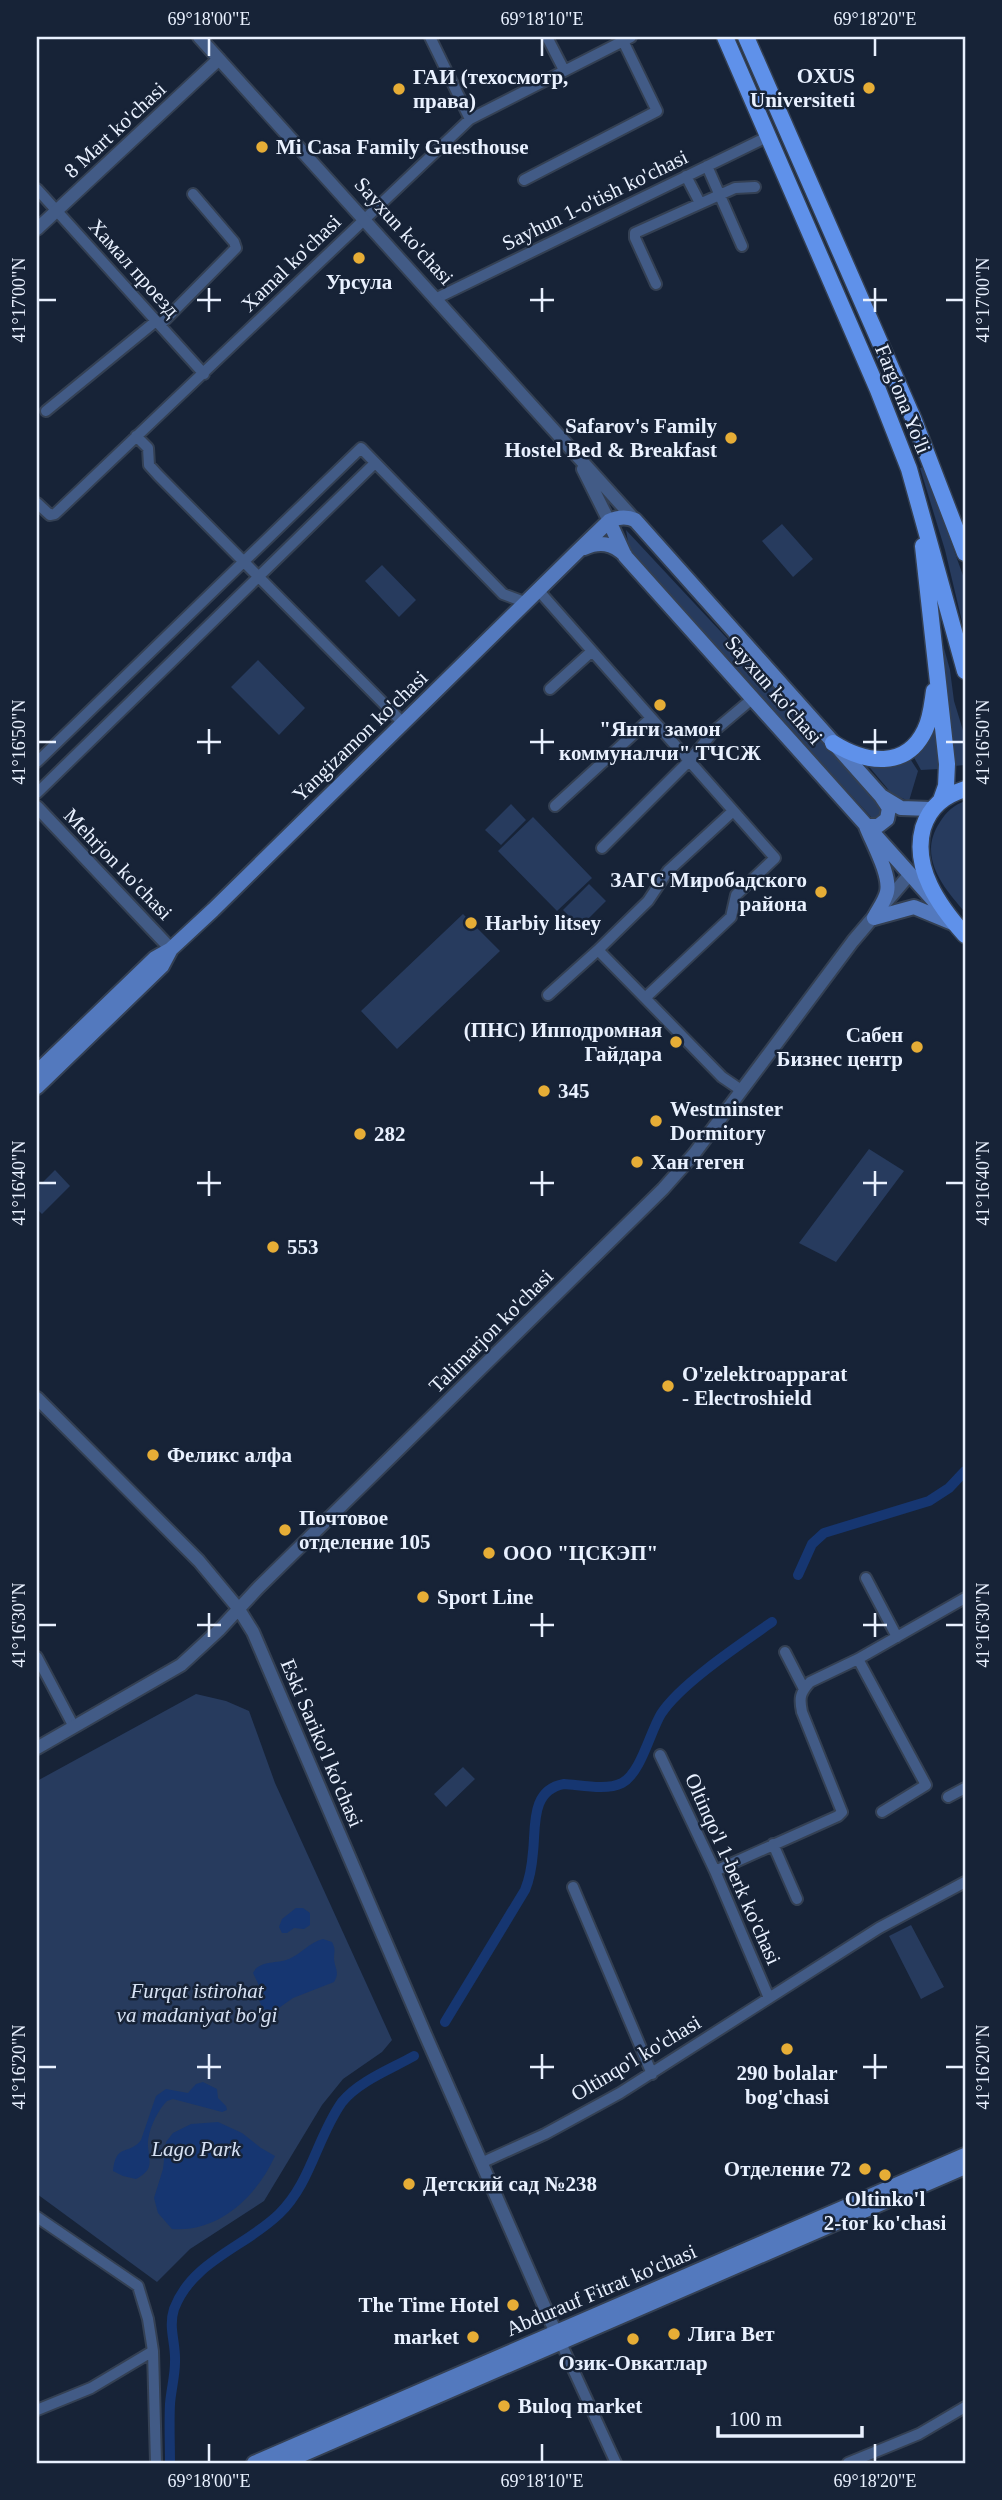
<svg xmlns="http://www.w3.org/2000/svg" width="1002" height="2500" font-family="Georgia,serif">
<rect width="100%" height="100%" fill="#172337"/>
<!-- green -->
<path fill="#273b5e" d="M924 467 965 581V634L945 550 920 468Z
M782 524 813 559 793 577 762 541Z
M626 530 885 808 877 820 872 818 630 554Z
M382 565 416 600 399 617 365 581Z
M936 619 950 670 954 701 965 737V765L954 766Z
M258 660 305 708 279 735 231 687Z
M935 721 939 769 921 770 911 752Z
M907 754 918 771 909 801 892 794 866 763Z
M965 801V912C943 887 917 856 940 822 946 812 954 805 965 801Z
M511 804 526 820 501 845 485 830Z
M533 817 592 878 557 911 498 851Z
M589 884 606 901 580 927 563 910Z
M463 914 500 951 397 1049 361 1011Z
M869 1149 904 1171 836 1262 799 1243Z
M55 1170 70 1186 42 1214 37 1209V1188Z
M196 1694 226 1701 249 1711 275 1783 392 2040 382 2052 343 2079 322 2105 264 2201 190 2249 157 2282 37 2194V1781Z
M463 1767 475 1779 446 1807 434 1794Z
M911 1925 944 1987 921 1999 889 1936Z"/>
<!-- water -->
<path fill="#163671" d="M296 1908H303L310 1913V1925L304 1929 294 1928 287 1933H282L279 1927 282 1919Z
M323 1939 332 1942C336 1950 334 1951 334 1959 335 1969 340 1972 334 1982L293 1998 273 2012 263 2009 259 2000 262 1992 253 1973C259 1960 277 1964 289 1959 301 1954 310 1942 323 1939Z
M203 2082 217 2089 218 2098 226 2106 227 2110 222 2112 173 2099 167 2101C157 2111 147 2132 148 2147 150 2164 153 2170 136 2179L123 2176 113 2171C116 2142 129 2156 141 2140L156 2096 166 2089 188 2093 196 2084Z
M218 2122 242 2133 261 2148 275 2156C257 2196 219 2233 172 2229L158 2213 154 2198 163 2169 166 2142 173 2133 191 2124Z"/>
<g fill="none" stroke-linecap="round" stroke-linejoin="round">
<!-- canal -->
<path stroke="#163671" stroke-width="10" d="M798 1575 812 1544 824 1533 929 1501 949 1488 965 1471
M445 2022 525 1890C530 1878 532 1865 533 1852 536 1827 530 1790 564 1784 581 1785 606 1791 622 1783 641 1773 650 1732 661 1714 680 1684 742 1643 772 1622
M170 2463C170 2444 169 2424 170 2404 171 2390 175 2376 175 2362 176 2343 168 2328 174 2309 192 2261 245 2247 279 2214 311 2183 317 2137 342 2102 359 2081 391 2069 414 2056"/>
<defs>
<path id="minor" d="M430 37 470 119
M547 37 564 70
M707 166 742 246
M686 176 700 203
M524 180 657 111 623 41
M37 189 204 374
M656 284 635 238V233L735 188 755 187
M437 298 769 136
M160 325 236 248 234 242 193 194
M46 411 156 321
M136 436 148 448 149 465 158 475 404 724
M37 503 50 515 55 514 470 119 631 37
M539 591 775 858 736 895 731 917 645 998 722 1077 741 1090
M550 689 591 652
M37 762 361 448 503 594 527 603
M37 793 375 463
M555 806 650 719
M602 848 689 761 714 731 752 699
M548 995 598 950
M645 998 598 950 648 901 668 871 732 812
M866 1578 897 1637
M785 1652 804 1689
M37 1657 74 1727
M858 1659 926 1785 882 1812
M660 1755 715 1871 769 1998
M948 1797 965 1788
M773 1844 797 1899
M715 1871 838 1816 842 1812 802 1712C799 1698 800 1693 810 1682L858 1659 965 1598
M573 1887 652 2074
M481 2163 545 2134 620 2093 879 1928 965 1882
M37 2217 138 2286 148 2319 153 2351 156 2463
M561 2343 616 2463
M37 2410 91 2388 153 2351
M848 2463 919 2434 965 2407"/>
<path id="tertiary" d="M199 37 635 520
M37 229 219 59
M583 469 609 521
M37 807 171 949
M37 1398 199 1561 238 1608 253 1632 425 2034 556 2333
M37 1748 181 1665 220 1629 258 1588 663 1189 694 1154 853 941 910 874"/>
<path id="secondary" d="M609 521 625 556 935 902
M584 548C600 541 612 543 625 555
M874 918C878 910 885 901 887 892 891 875 872 842 866 826H878L887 819 889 808 881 796
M874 918 914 907 955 924
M37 1072 155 958 171 949 213 910 577 552 609 521C618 517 626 516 635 520L881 796 901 808 931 809
M37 1087 162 966 171 949
M254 2463 965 2155
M283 2463 965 2167"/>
<path id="primary" d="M725 37 878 390 909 469 965 671
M746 37 913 418 965 553
M923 546 947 764 946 786 941 800
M833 743C865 763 906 770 925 730 931 718 932 704 934 691
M965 789C944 796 930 806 923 828 912 868 939 906 965 935"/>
</defs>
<!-- minor casing -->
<use href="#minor" stroke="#344053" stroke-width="14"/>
<!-- tertiary casing -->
<use href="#tertiary" stroke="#344053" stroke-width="16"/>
<!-- secondary casing -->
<use href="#secondary" stroke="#344053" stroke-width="18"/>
<!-- primary casing -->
<use href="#primary" stroke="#344053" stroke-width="19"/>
<!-- minor -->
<use href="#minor" stroke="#425b86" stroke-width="10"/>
<!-- tertiary -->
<use href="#tertiary" stroke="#425b86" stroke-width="12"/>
<!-- secondary -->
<use href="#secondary" stroke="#5379be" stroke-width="14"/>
<!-- primary -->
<use href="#primary" stroke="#5f91ea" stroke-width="16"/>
</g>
<!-- ticks -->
<path fill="none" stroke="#e9f1ff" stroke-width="2.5" d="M209 38V56M542 38V56M875 38V56M209 288V312M542 288V312M875 288V312M38 300H56M197 300H221M530 300H554M863 300H887M946 300H964M209 729V754M542 729V754M875 729V754M38 742H56M197 742H221M530 742H554M863 742H887M946 742H964M209 1171V1196M542 1171V1196M875 1171V1196M38 1183H56M197 1183H221M530 1183H554M863 1183H887M946 1183H964M209 1613V1637M542 1613V1637M875 1613V1637M38 1625H56M197 1625H221M530 1625H554M863 1625H887M946 1625H964M209 2054V2079M542 2054V2079M875 2054V2079M38 2067H56M197 2067H221M530 2067H554M863 2067H887M946 2067H964M209 2444V2462M542 2444V2462M875 2444V2462"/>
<!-- markers -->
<g fill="#e6ad36" stroke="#172337" stroke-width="2.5">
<circle cx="869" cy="88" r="7"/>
<circle cx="399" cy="89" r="7"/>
<circle cx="262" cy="147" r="7"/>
<circle cx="359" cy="258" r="7"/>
<circle cx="731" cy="438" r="7"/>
<circle cx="660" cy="705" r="7"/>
<circle cx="821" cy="892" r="7"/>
<circle cx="471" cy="923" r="7"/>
<circle cx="676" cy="1042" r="7"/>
<circle cx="917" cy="1047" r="7"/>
<circle cx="544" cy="1091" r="7"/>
<circle cx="656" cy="1121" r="7"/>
<circle cx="360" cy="1134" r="7"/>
<circle cx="637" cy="1162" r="7"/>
<circle cx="273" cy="1247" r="7"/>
<circle cx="668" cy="1386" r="7"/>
<circle cx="153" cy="1455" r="7"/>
<circle cx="285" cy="1530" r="7"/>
<circle cx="489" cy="1553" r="7"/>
<circle cx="423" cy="1597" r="7"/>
<circle cx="787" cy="2049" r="7"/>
<circle cx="865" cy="2169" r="7"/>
<circle cx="885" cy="2175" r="7"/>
<circle cx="409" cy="2184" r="7"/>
<circle cx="513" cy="2305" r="7"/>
<circle cx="674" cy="2334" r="7"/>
<circle cx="473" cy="2337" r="7"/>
<circle cx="633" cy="2339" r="7"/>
<circle cx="504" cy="2406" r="7"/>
</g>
<g text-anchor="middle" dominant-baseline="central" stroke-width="5" stroke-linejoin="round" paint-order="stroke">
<!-- poi labels -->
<g font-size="21" font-weight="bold" fill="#e9f1ff" stroke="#172337" text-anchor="start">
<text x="855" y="76" text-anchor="end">OXUS<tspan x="855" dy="24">Universiteti</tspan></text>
<text x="413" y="77">ГАИ (техосмотр,<tspan x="413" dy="24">права)</tspan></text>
<text x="276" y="147">Mi Casa Family Guesthouse</text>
<text x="359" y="282" text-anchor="middle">Урсула</text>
<text x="717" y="426" text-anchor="end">Safarov's Family<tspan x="717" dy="24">Hostel Bed &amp; Breakfast</tspan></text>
<text x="660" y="729" text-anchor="middle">"Янги замон<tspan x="660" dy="24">коммуналчи" ТЧСЖ</tspan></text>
<text x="807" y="880" text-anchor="end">ЗАГС Миробадского<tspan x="807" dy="24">района</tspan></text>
<text x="485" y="923">Harbiy litsey</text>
<text x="662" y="1030" text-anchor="end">(ПНС) Ипподромная<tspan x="662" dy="24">Гайдара</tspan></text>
<text x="903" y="1035" text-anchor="end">Сабен<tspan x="903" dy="24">Бизнес центр</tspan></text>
<text x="558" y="1091">345</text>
<text x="670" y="1109">Westminster<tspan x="670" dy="24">Dormitory</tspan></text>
<text x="374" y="1134">282</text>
<text x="651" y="1162">Хан теген</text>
<text x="287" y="1247">553</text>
<text x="682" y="1374">O'zelektroapparat<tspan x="682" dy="24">- Electroshield</tspan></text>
<text x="167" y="1455">Феликс алфа</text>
<text x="299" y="1518">Почтовое<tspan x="299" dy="24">отделение 105</tspan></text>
<text x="503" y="1553">ООО "ЦСКЭП"</text>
<text x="437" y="1597">Sport Line</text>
<text x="787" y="2073" text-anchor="middle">290 bolalar<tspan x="787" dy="24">bog'chasi</tspan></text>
<text x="851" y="2169" text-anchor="end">Отделение 72</text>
<text x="423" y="2184">Детский сад №238</text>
<text x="885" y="2199" text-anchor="middle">Oltinko'l<tspan x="885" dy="24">2-tor ko'chasi</tspan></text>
<text x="499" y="2305" text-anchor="end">The Time Hotel</text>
<text x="688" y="2334">Лига Вет</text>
<text x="459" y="2337" text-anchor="end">market</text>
<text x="633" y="2363" text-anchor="middle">Озик-Овкатлар</text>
<text x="518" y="2406">Buloq market</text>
</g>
<!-- street labels -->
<g font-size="21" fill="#e9f1ff" stroke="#172337">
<text transform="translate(115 130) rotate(-43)">8 Mart ko'chasi</text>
<text transform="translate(595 200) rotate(-26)">Sayhun 1-o'tish ko'chasi</text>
<text transform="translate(404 231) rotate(48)">Sayxun ko'chasi</text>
<text transform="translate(291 263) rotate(-44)">Xamal ko'chasi</text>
<text transform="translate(134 268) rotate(48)">Хамал проезд</text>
<text transform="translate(903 399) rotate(68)">Farg'ona Yo'li</text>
<text transform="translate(774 690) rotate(49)">Sayxun ko'chasi</text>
<text transform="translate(360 736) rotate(-44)">Yangizamon ko'chasi</text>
<text transform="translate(118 864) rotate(46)">Mehrjon ko'chasi</text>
<text transform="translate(491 1331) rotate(-45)">Talimarjon ko'chasi</text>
<text transform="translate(322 1743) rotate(67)">Eski Sariko'l ko'chasi</text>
<text transform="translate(733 1869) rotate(66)">Oltinqo'l 1-berk ko'chasi</text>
<text transform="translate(636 2058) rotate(-31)">Oltinqo'l ko'chasi</text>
<text transform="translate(601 2290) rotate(-23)">Abdurauf Fitrat ko'chasi</text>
</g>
<!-- park labels -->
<g font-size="21" font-style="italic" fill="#d7e2f4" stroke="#172337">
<text x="197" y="1991">Furqat istirohat<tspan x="197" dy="24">va madaniyat bo'gi</tspan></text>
<text x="196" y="2149">Lago Park</text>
</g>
</g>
<!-- border -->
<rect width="1002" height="2500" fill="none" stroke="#172337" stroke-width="77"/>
<!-- scale -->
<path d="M718 2426v10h144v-10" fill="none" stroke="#e9f1ff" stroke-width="3.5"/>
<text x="729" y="2426" font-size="21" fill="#e9f1ff" stroke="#172337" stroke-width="5" paint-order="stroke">100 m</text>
<rect x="38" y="38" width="926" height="2424" fill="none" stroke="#e9f1ff" stroke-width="2.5"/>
<g font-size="18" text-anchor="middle" fill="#e9f1ff">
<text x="209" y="25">69°18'00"E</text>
<text x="542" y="25">69°18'10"E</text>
<text x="875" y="25">69°18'20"E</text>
<text transform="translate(19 300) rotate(-90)" y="6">41°17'00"N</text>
<text transform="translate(983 300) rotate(-90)" y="6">41°17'00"N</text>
<text transform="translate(19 742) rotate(-90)" y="6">41°16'50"N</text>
<text transform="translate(983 742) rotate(-90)" y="6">41°16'50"N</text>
<text transform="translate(19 1183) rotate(-90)" y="6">41°16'40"N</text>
<text transform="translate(983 1183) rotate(-90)" y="6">41°16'40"N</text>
<text transform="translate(19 1625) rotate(-90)" y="6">41°16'30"N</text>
<text transform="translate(983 1625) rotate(-90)" y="6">41°16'30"N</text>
<text transform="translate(19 2067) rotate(-90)" y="6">41°16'20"N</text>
<text transform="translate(983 2067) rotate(-90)" y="6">41°16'20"N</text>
<text x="209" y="2487">69°18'00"E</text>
<text x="542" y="2487">69°18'10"E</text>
<text x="875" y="2487">69°18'20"E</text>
</g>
</svg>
